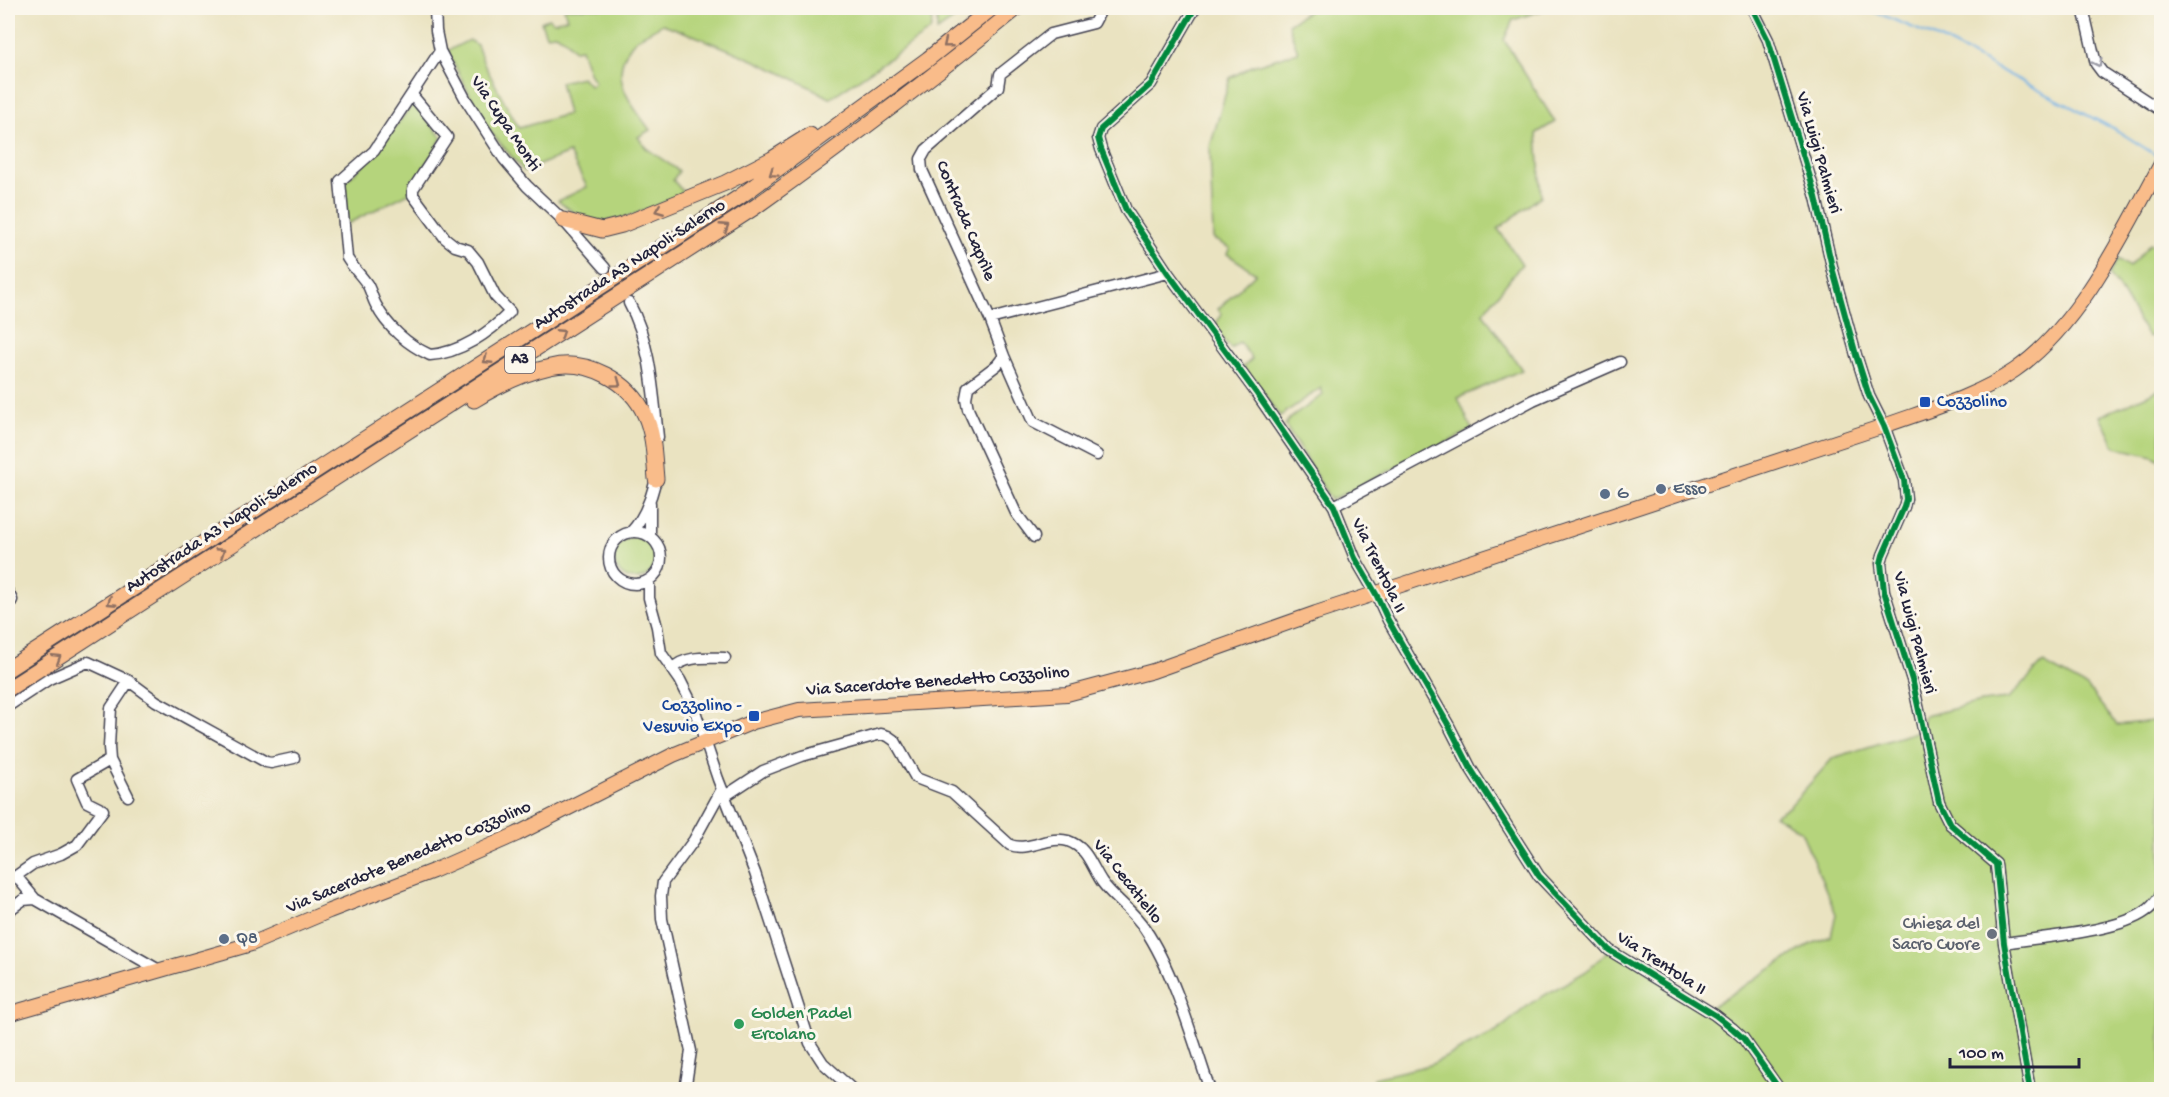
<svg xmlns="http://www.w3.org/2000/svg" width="2169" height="1097" font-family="'Gochi Hand',sans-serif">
<rect width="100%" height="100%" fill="#fbf7ec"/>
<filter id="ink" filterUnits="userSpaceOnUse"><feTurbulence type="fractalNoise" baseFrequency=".0167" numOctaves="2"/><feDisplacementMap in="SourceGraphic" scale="12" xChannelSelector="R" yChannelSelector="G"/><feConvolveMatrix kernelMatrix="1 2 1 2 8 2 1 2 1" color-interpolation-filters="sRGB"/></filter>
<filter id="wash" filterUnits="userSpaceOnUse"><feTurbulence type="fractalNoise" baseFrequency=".008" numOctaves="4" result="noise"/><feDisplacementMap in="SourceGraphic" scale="24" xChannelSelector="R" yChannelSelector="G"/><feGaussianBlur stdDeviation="1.35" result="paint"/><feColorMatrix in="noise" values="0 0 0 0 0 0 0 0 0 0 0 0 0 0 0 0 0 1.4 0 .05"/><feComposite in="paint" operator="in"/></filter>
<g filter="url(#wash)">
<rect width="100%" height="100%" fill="#eae3c1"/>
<!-- green -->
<path fill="#b5d47b" stroke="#6c7b5b" stroke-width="1.5" d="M568 8H926C931 15 934 21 930 31L830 98C776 68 721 45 663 24 654 30 637 36 631 45 607 78 631 103 650 130L638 137 646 148 679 171 673 180 685 194C660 203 616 227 590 220 578 217 568 208 558 201L587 187 569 153 524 171 488 129 447 51 469 40 477 45 484 64 519 128 568 114 560 82 582 77 590 86 595 82 590 75 581 49 574 50 566 40 555 34 546 35 541 22 548 18 554 22 567 18 564 9Z
M934 8H971L937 31V12Z
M1313 8H1549L1513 20 1504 40 1555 122 1537 133 1541 196 1498 229 1522 264 1483 313 1522 370 1458 398 1472 430 1331 500 1285 425 1288 420 1323 395 1321 388 1280 416 1243 367 1252 359 1240 342 1231 349 1213 327 1222 315 1218 309 1256 273 1227 254 1230 248 1213 239 1210 147 1230 78 1252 66 1298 52 1288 24Z
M414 102 442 138 409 193 347 224 343 184 377 151Z
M2150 244 2161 246V337L2157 335 2148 337 2117 285 2108 275 2118 259 2129 267Z
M2161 389V461L2153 456 2115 447 2100 416Z
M614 558a21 21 0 1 1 42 0a21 21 0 1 1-42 0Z
M2043 663 2087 687 2117 725 2161 720V1089L1376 1090 1374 1078 1430 1065 1496 1032 1531 1003 1585 972 1612 948 1709 1008 1807 946 1831 936 1836 914 1801 831 1774 815 1789 807 1833 758 1919 731 1924 716 1982 702 2008 699Z"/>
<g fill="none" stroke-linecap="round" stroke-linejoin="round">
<!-- stream -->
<path stroke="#73b2e6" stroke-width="2" d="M1865 8 1938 38 2118 131 2159 157"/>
</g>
</g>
<g filter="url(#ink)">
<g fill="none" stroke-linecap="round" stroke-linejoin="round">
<defs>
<path id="minor" d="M435 8 436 31 440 51 466 100 504 159 527 186 563 220 605 268
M1102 8 1094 23 1051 34 1000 74 998 87 926 150 921 159 922 170 990 319 1168 273
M1195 8 1151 84 1101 129 1098 138 1101 149 1126 210 1168 273 1257 394 1334 506 1355 558 1376 594 1388 620 1449 726 1471 769 1539 876 1609 950 1715 1015 1733 1029 1743 1038 1780 1090
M1752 8 1768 40 1816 197 1833 271 1856 355 1869 396 1884 426 1904 480 1906 499 1904 507 1883 555 1881 563 1884 591 1913 683 1939 802 1950 824 1996 864 2004 943 2030 1090
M2083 8 2096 64 2102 72 2162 111
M412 95 447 137 413 189V195L445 238 455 246 468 250 478 262 495 296 510 312C489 333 460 353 430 355 408 345 387 327 376 305 372 298 371 290 367 284 361 275 353 268 347 258L340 181 374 151 440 51
M629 303C651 343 653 392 658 437
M990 319 1004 356 1033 422 1097 455
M1004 356 997 365 968 387 966 398 968 409 1016 513 1034 537
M1334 506 1533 400 1620 362
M609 558a26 26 0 1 1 52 0a26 26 0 1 1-52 0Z
M631 532C645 517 653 494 657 473
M650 537V503
M649 581V598L657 627 661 653 680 680 694 708 718 779 755 873 810 1043 823 1063 853 1090
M8 592 12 600 8 607
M672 669C685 655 708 658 725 658
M8 706 49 679 88 662 129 681 156 701 266 762 271 763 294 758
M110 760 77 779 87 802 103 810 77 845 61 854 33 864 16 876 35 899 159 970
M128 796 110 760 109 747 111 708 129 681
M725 796 763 771 802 756 881 734 888 736 895 741 916 778 952 792 1010 845C1029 852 1049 835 1068 841 1088 848 1091 866 1102 882 1114 899 1134 911 1145 929 1174 972 1193 1040 1210 1090
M8 911 23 900 35 899
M2004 943C2041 937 2118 932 2146 911 2153 907 2157 900 2162 893
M685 1090 691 1051 662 919 661 896 663 882 694 840 722 789"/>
<path id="major" d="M8 1014 251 944 329 911 433 871 517 834 673 755 753 722 799 710 1067 694 1153 671 1316 613 1884 426C1928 410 1976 397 2015 370 2081 324 2124 232 2162 162"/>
<path id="highway" d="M563 220 602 230 622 225 725 183 772 159 810 135
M474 400C497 386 523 373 550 367 587 358 630 381 645 415 654 435 654 457 656 479
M8 669 738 198 928 59 992 8
M8 689 755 207C845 143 932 78 1017 8"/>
</defs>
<!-- minor casing -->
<use href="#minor" stroke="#403f4f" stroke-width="13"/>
<!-- major casing -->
<use href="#major" stroke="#403f4f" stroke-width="16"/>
<!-- highway casing -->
<use href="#highway" stroke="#403f4f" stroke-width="17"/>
<!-- minor -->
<use href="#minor" stroke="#fff" stroke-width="10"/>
<!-- major -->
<use href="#major" stroke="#f9bc8a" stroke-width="14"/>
<!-- highway -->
<use href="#highway" stroke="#f9bc8a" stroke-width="15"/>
<defs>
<path id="cycleway" d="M1195 8 1151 84 1101 129 1098 138 1101 149 1126 210 1168 273 1257 394 1334 506 1355 558 1376 594 1388 620 1449 726 1471 769 1539 876 1609 950 1715 1015 1733 1029 1743 1038 1780 1090
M1752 8 1768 40 1816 197 1833 271 1856 355 1869 396 1884 426 1904 480 1906 499 1904 507 1883 555 1881 563 1884 591 1913 683 1939 802 1950 824 1996 864 2004 943 2030 1090"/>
</defs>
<!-- cycleway casing -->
<use href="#cycleway" stroke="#fbf7ec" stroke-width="10"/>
<!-- cycleway -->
<use href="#cycleway" stroke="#00873e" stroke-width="6"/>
</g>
<!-- one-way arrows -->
<defs><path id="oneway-chevron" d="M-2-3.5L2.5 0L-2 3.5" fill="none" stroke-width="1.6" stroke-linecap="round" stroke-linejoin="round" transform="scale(1.5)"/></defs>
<g stroke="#8e6f62">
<use href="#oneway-chevron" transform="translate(947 44) rotate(141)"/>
<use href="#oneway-chevron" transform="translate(773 173) rotate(145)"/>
<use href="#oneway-chevron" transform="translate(659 210) rotate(158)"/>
<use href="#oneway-chevron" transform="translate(725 227) rotate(-33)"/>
<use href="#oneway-chevron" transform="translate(561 333) rotate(-33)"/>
<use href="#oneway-chevron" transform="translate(487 360) rotate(147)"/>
<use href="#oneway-chevron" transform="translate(617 383) rotate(36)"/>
<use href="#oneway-chevron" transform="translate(221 552) rotate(-33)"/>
<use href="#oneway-chevron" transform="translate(111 602) rotate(147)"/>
<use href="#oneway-chevron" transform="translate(57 658) rotate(-32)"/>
</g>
<use stroke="#9c9ca7" href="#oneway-chevron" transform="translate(2098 63) rotate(64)"/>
</g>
<!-- markers -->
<g fill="#1a4fb4" stroke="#fbf7ec" stroke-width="2">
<rect x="1919" y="396" width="12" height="12" rx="3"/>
<rect x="748" y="710" width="12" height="12" rx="3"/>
</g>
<g fill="#5c6f8a" stroke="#fbf7ec" stroke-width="2">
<circle cx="1661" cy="489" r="6"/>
<circle cx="1605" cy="494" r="6"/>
<circle cx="224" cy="939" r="6"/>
</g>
<circle fill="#6b7280" stroke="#fbf7ec" stroke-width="2" cx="1992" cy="934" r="6"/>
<circle fill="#2e9e5b" stroke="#fbf7ec" stroke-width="2" cx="739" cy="1024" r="6"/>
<g text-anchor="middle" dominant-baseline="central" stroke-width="6" stroke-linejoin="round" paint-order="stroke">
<!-- shield labels -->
<rect fill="#fbf7ec" stroke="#636270" stroke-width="1.5" x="505" y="347" width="30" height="26" rx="4.5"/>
<g font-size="16" font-weight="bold" fill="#22223b">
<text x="520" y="360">A3</text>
</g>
<!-- street labels -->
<g font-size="18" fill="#22223b" stroke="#fbf7ec">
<text transform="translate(505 124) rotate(56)">Via Cupa Monti</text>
<text transform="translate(1818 153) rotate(74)">Via Luigi Palmieri</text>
<text transform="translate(965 221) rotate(67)">Contrada Caprile</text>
<text transform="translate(630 265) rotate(-33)">Autostrada A3 Napoli-Salerno</text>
<text transform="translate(222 528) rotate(-33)">Autostrada A3 Napoli-Salerno</text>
<text transform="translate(1378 566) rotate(64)">Via Trentola II</text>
<text transform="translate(1914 633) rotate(75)">Via Luigi Palmieri</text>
<text transform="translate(938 682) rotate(-4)">Via Sacerdote Benedetto Cozzolino</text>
<text transform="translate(409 858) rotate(-23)">Via Sacerdote Benedetto Cozzolino</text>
<text transform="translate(1127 882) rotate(52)">Via Cecatiello</text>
<text transform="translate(1661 964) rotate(33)">Via Trentola II</text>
</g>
<!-- transit labels -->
<g font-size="18" fill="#164399" stroke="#fbf7ec" text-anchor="start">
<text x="1937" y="402">Cozzolino</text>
<text x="742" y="706" text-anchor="end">Cozzolino -<tspan x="742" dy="21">Vesuvio Expo</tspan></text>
</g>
<!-- service labels -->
<g font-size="18" fill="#4e5e75" stroke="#fbf7ec" text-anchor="start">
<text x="1673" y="489">Esso</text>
<text x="1617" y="494">G</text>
<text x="236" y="939">Q8</text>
</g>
<!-- worship labels -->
<g font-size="18" fill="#5b616d" stroke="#fbf7ec" text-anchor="end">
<text x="1980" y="924">Chiesa del<tspan x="1980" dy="21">Sacro Cuore</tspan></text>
</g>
<!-- leisure labels -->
<g font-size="18" fill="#27864d" stroke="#fbf7ec" text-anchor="start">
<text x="751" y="1014">Golden Padel<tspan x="751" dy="21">Ercolano</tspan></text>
</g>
</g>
<!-- margin -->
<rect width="2169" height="1097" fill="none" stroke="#fbf7ec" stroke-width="30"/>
<!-- scale -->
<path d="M1950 1058v9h129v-9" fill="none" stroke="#22223b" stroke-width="3"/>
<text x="1959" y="1058" font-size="18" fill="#22223b" stroke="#fbf7ec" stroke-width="4.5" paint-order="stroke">100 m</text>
</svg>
